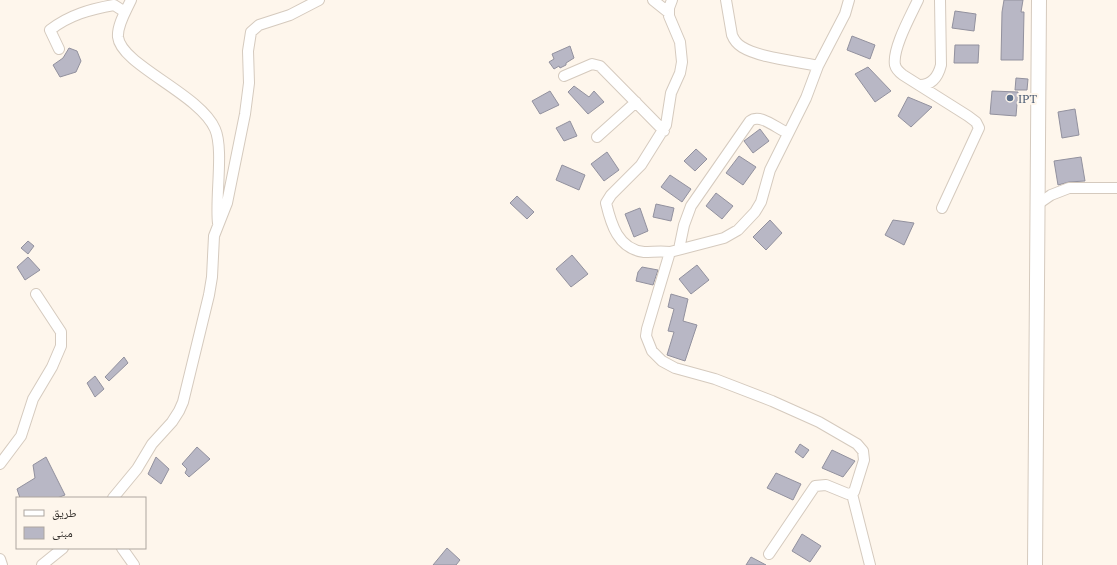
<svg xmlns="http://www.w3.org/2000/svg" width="1117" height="565" font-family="'PT Serif','Noto Naskh Arabic',serif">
<rect width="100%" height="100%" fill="#fef6ec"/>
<!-- building -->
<path fill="#b8b7c5" stroke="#92919e" d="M1004 0H1023L1021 12H1024L1023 60H1001L1002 12Z
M955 11 976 14 974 31 952 28Z
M852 36 875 45 870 59 847 50Z
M955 45H979L978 63H954Z
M570 46 574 58 566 63V65L560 68 559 66 554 69 549 62 554 59 552 54Z
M69 48 77 51 81 61 76 72 60 77 53 65 63 58Z
M868 67 891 91 875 102 855 74Z
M1016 78 1028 79 1027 90H1015Z
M574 86 589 97 594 91 604 102 588 114 568 92Z
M550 91 559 105 540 114 532 101Z
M992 91 1018 92 1016 116 990 114Z
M908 97 932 107 911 127 898 116Z
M1075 109 1079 135 1062 138 1058 112Z
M570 121 577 136 564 141 556 128Z
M760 129 769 141 753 153 744 141Z
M696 149 707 159 695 171 684 161Z
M607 152 619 170 604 181 591 164Z
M739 156 756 167 743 185 726 173Z
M1081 157 1085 181 1069 182 1058 185 1054 161Z
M562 165 585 175 579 190 556 180Z
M670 175 691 189 682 202 661 187Z
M716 193 733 206 722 219 706 206Z
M517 196 534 212 527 219 510 203Z
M656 204 674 208 671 221 653 217Z
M640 208 648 231 634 237 625 214Z
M770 220 782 233 766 250 753 237Z
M893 220 914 223 904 245 885 235Z
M28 241 34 246 28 254 21 248Z
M572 255 588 274 571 287 556 269Z
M28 257 40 270 25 280 17 267Z
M697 265 709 280 691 294 679 279Z
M642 267 658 270 653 285 636 281 638 272Z
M671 294 688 299 683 321 697 325 685 361 667 355 674 332 668 331 674 309 668 307Z
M124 357 128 363 109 381 105 377Z
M95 376 104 389 95 397 87 383Z
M800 444 809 450 803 458 795 452Z
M197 447 210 459 189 477 185 473 187 469 182 464Z
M832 450 855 461 843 477 822 468Z
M46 457 65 495 57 498H20L17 489 35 478 33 465Z
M156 457 169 469 161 484 148 474Z
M776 473 801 484 793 500 767 488Z
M802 534 821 546 810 562 792 551Z
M447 548 460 560 456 565H433Z
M751 557 766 565H746Z"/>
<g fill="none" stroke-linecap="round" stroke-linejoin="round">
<defs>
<path id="minor" d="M131 0C126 11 117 25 118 37 121 65 200 94 215 129 224 149 215 198 218 223
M653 0 668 12
M726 0 732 35C734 40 737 44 742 47 760 58 796 61 818 66
M918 0C911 15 892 49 895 65 896 69 899 72 903 75L968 116 976 122 979 128 942 208
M59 49 50 30C69 15 91 9 114 5L125 12
M564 76 592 64 600 66 664 131
M920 85C932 85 938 77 941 65L940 0
M597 137 636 102
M1038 204 1051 195 1069 188H1117
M679 249 684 225 691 206 750 121C761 113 777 129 788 133
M670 252C661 251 653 252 644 252 618 249 611 224 606 203L611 195 641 165 666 125 671 93 680 73 682 62 680 42 669 16V8L672 0
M0 464 21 436 33 399 52 367 61 346V332L36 294
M852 494 870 565
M113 498 137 469 152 444 172 422 179 411 183 402 209 295 212 277 214 236 227 203 245 114 249 83 248 51 251 32 259 25 290 15 319 0
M122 548 134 565
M769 554 815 486 826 485 848 494 854 492 864 460 863 451 857 444 819 422 772 401 715 379 675 368 662 361 652 351 646 336 647 329 670 252 724 238 738 230 755 212 761 202 770 170 806 98 818 66 845 14 849 0
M0 559 2 565
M42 565 63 548"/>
<path id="secondary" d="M1035 565 1039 0"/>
</defs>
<!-- minor casing -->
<use href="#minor" stroke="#d5cabe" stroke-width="12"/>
<!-- secondary casing -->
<use href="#secondary" stroke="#d5cabe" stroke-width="16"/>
<!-- minor -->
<use href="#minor" stroke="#fff" stroke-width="10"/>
<!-- secondary -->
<use href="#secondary" stroke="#fff" stroke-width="14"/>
</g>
<!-- markers -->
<circle fill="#5c6f8a" stroke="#fef6ec" stroke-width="1.5" cx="1010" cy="98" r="4"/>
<g text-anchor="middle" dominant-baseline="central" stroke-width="4" stroke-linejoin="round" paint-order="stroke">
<!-- service labels -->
<g font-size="12" fill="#4e5e75" stroke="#fef6ec" text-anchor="start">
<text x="1018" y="98">IPT</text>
</g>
</g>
<!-- legend -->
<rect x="16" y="497" width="130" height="52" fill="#fef6ec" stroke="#ada69f"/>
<rect x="24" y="510" width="20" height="6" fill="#ffffff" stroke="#ada69f"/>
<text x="52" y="517" font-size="12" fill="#332f2b">طريق</text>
<rect x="24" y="527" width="20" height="12" fill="#b8b7c5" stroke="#ada69f"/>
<text x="52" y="537" font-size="12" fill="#332f2b">مبنى</text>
</svg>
